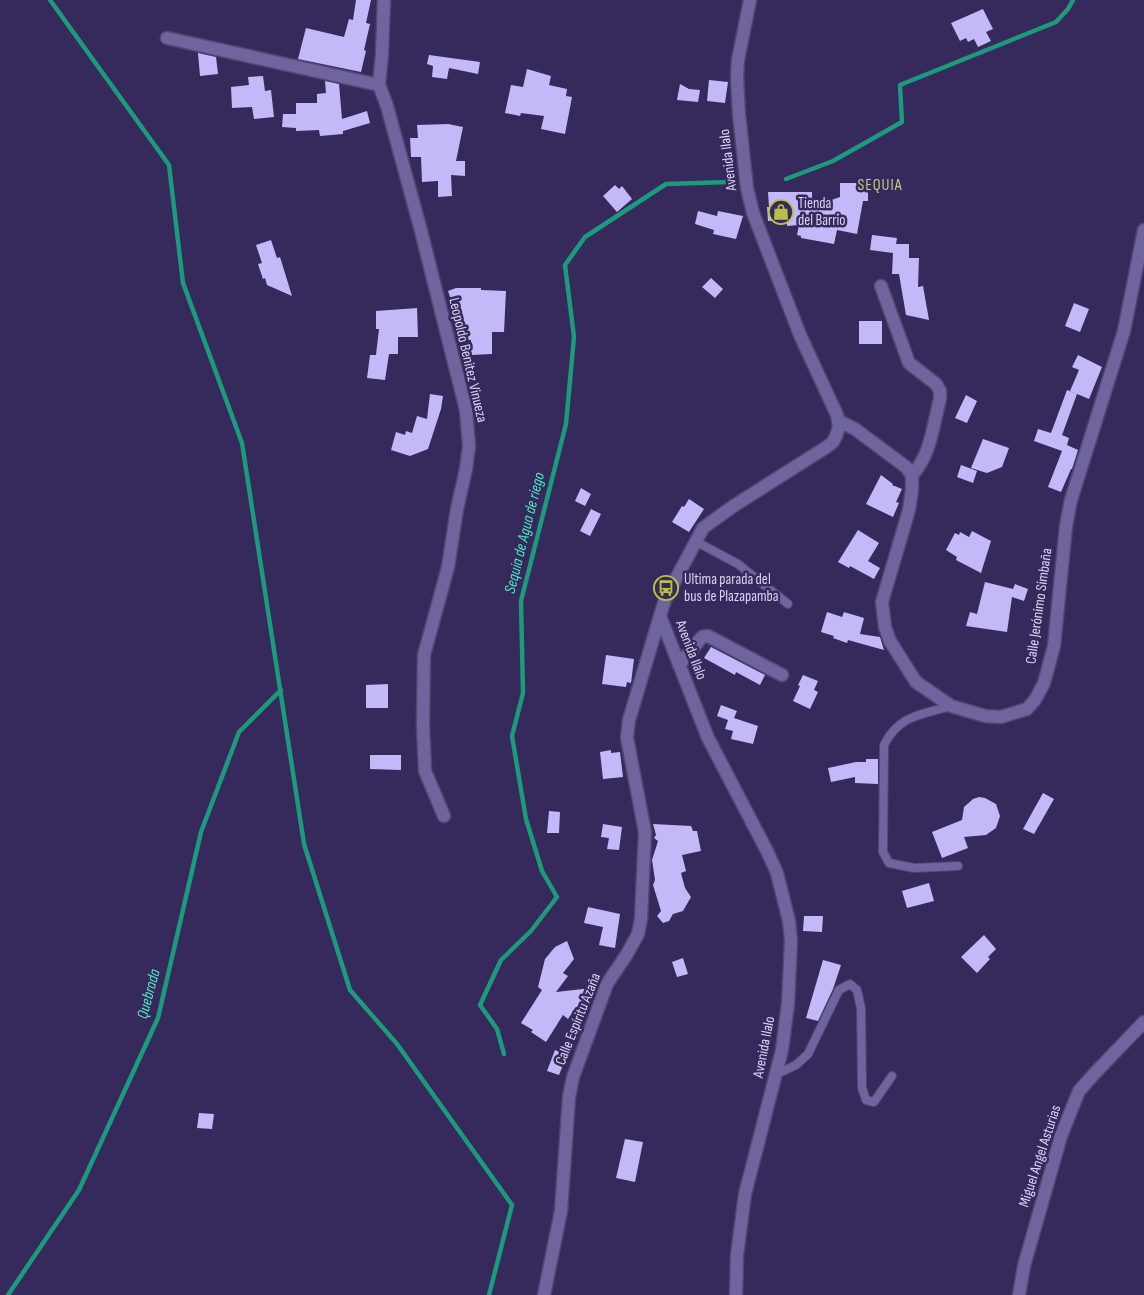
<svg xmlns="http://www.w3.org/2000/svg" width="1144" height="1295" font-family="'Sofia Sans Condensed',sans-serif">
<rect width="100%" height="100%" fill="#36295c"/>
<g fill="none" stroke-linecap="round" stroke-linejoin="round">
<!-- stream -->
<path stroke="#1b9a7d" stroke-width="4.5" d="M50 0 169 165 183 283 242 443 304 844 350 990 397 1044 512 1205 489 1295
M786 179 833 161 902 122 900 85 1056 22 1068 9 1073 0
M504 1054 497 1029 480 1005 501 960 531 931 557 897 542 871 526 819 512 736 523 693 521 601 566 424 574 337 565 265 585 237 666 184 729 182
M8 1295 79 1190 158 1018 201 832 239 732 281 690"/>
</g>
<!-- building -->
<path fill="#c4b9f8" d="M356 0H371L366 23 370 24 364 50 366 51 361 72 298 59 306 28 344 37 349 19 353 20Z
M983 9 993 29 986 32 991 41 978 47 974 39 968 42 966 38 960 41 951 23Z
M198 53 216 57 218 74 200 76Z
M429 55 480 62 478 74 449 68 447 79 432 77 433 66 427 64Z
M527 69 551 76 549 85 567 89 566 96 572 97 565 134 541 129 544 116 521 113 520 116 505 113 511 85 523 87Z
M263 76 265 91 271 90 274 117 254 119 252 107 232 108 231 87 249 85 248 77Z
M709 80 728 82 725 103 707 101Z
M325 81 339 84 342 119 367 111 370 123 343 131V134L320 136 319 130 296 131V128L282 127 283 114H296V103H317V94L326 93Z
M680 84 689 89 700 90 698 102 677 100Z
M448 124 463 127 456 161H465V176L451 175 452 196 438 197V181L422 182 421 157H411L410 138H418L417 125Z
M840 183H868V201H863L857 234 837 230 834 244 801 238V236L797 235 799 225 787 226V220L768 221 767 207H769L768 192H812V207L840 197Z
M615 185 619 189 622 186 632 199 617 212 603 196Z
M698 211 717 216 718 211 743 216 736 239 713 234 714 230 695 224Z
M872 235 897 238 896 244H909V258H919L918 287 923 286 929 320 906 315 899 274H892L893 253 870 250Z
M271 240 277 258 280 257 292 296 267 285 265 278 263 279 258 264 262 263 256 245Z
M711 278 723 289 715 298 702 287Z
M456 288H481V290L506 291 504 332H492V354L471 355V340L457 339 454 330 455 311 448 291Z
M1074 303 1089 309 1080 332 1065 326Z
M417 308 418 337H398V354H389L385 380 367 378 370 355H376L379 329H376V311Z
M859 321H882V344H859Z
M1078 355 1102 367 1089 399 1070 391 1079 370 1072 367Z
M1067 390 1077 394 1062 435 1069 438 1067 445 1078 450 1072 469H1071L1061 492 1048 487 1062 451 1034 441 1038 429 1051 433Z
M430 394 443 396 441 409 428 449 410 456 391 450 396 432 405 435 406 431 412 433 417 416 427 419Z
M966 395 977 401 967 423 955 418Z
M983 439 1009 448 1002 467 987 473 971 468Z
M961 465 977 471 973 483 957 477Z
M881 475 893 484 892 485 902 489 896 502 899 503 893 517 866 504Z
M581 488 591 494 585 506 575 501Z
M689 499 704 509 689 532 672 522 682 506 684 507Z
M591 509 601 514 590 536 580 531Z
M858 530 879 543 868 561 880 568 874 579 850 566 849 568 838 562Z
M972 531 991 541 981 573 956 560 957 557 946 550 955 533 959 535 960 532 969 537Z
M985 582 1013 589 1015 584 1028 589 1024 601 1012 597 1007 632 966 626 970 612 977 614Z
M827 612 842 617 844 612 864 618 860 634 880 637 884 650 848 640 847 643 833 638 834 636 821 632Z
M711 647 765 675 760 685 736 672 735 675 704 658Z
M606 655 634 659 631 683 627 682 626 687 602 684Z
M803 675 818 681 814 690 818 692 810 709 793 701 800 686 798 685Z
M388 684V708H366V685Z
M721 705 737 711 734 718 758 726 753 744 731 739 733 731 725 729 728 720 717 716Z
M611 750V753L620 752 623 777 603 779 600 752Z
M370 755H401V770L370 769Z
M866 759H878V784L855 783V777L831 782 828 768 856 762H866Z
M1043 793 1054 799 1034 834 1023 829Z
M979 797 985 798 996 804 1000 816 996 828 986 835 964 837 968 848 942 858 932 832 962 820 964 807 973 799Z
M549 811 560 812 559 833H547Z
M603 824 622 827 619 850 607 849 609 838 601 837Z
M653 824 691 826 693 831H697L701 851 682 855 686 871 681 873 685 888 691 897 683 911 673 914 669 921 663 923 657 916 661 911 653 885 655 880 652 860 658 841 654 838 656 835Z
M929 883 934 901 907 908 902 891Z
M588 907 620 914 615 948 599 945 603 927 584 923Z
M804 916H823L822 932 803 931Z
M984 935 996 949 988 957 990 959 977 973 961 957Z
M567 941 574 959 563 973 568 976 556 992 592 988 581 1009 576 1007 568 1019 563 1015 546 1042 531 1032 533 1030 521 1023 542 990 538 987 545 959 555 947Z
M683 958 688 974 677 977 672 962Z
M823 960 841 965 833 989 818 1021 806 1018Z
M555 1050 567 1055 559 1075 547 1071Z
M199 1113 214 1114 212 1129 197 1128Z
M625 1139 643 1142 635 1182 616 1178Z"/>
<g fill="none" stroke-linecap="round" stroke-linejoin="round">
<defs>
<path id="lane" d="M695 541 738 564 788 604
M951 706C921 715 899 715 884 745L883 852 889 863 914 868 958 866
M775 1075 796 1065 808 1054 839 990 850 984 857 990 861 1008 862 1088 866 1100 874 1102 892 1076"/>
<path id="street" d="M384 0 382 54 379 85 387 106 420 227 466 410 469 446 466 469 457 509 448 567 424 655 423 725 425 771 444 816
M167 38 379 85
M881 286 909 363 936 384 940 391V399C933 425 931 455 912 475
M839 421 855 429 906 467 912 475V490L909 510 882 602 885 627 890 641 916 682 951 706 985 716 1001 717 1027 709 1035 700 1044 683 1054 646 1066 526 1071 500 1124 331 1144 230
M679 665 702 637 708 636 782 675
M544 1295 561 1211 569 1097 573 1077 607 984 627 954 638 934 641 919 645 832 627 738 629 720 660 616
M736 1295 737 1255 745 1194 782 1050 788 1004 791 941 789 921 777 873 767 851 708 738 660 616 665 600 678 575 703 528 732 507 825 448 833 442 836 436 839 427 837 415 800 335 753 213 747 188 739 114 737 78 738 60 750 0
M1019 1295 1024 1266 1061 1136 1079 1091 1095 1073 1144 1022"/>
</defs>
<!-- lane casing -->
<use href="#lane" stroke="#524672" stroke-width="10"/>
<!-- street casing -->
<use href="#street" stroke="#524672" stroke-width="15"/>
<!-- lane -->
<use href="#lane" stroke="#6f649d" stroke-width="8"/>
<!-- street -->
<use href="#street" stroke="#6f649d" stroke-width="12"/>
</g>
<!-- icons -->
<defs>
<symbol id="shop-ring" viewBox="-11 -11 22 22"><circle r="9.5" fill="#36295c" stroke="#bac045" stroke-width="1.5"/><path d="M-5-2.5h2.3a2.7 3.5 0 0 1 5.4 0H5L5.5 6h-11ZM-1.5-2.5h3a1.5 2.3 0 0 0-3 0Z" fill="#bac045"/></symbol>
<symbol id="bus-ring" viewBox="-11 -11 22 22"><circle r="9.5" fill="#36295c" stroke="#bac045" stroke-width="1.5"/><path d="M-5-6H5V4H4V6H2V4H-2V6H-4V4H-5ZM-3.5-4V0h7V-4ZM-3.5 1.2v1.5H-2V1.2ZM2 1.2v1.5H3.5V1.2Z" fill="#bac045"/></symbol>
</defs>
<g fill-rule="evenodd">
<use href="#shop-ring" x="767" y="198" width="28" height="28"/>
<use href="#bus-ring" x="652" y="574" width="28" height="28"/>
</g>
<g text-anchor="middle" dominant-baseline="central" stroke-width="5" stroke-linejoin="round" paint-order="stroke">
<!-- street labels -->
<g font-size="15" fill="#d9d4f4" stroke="#36295c">
<text transform="translate(728 160) rotate(-97)">Avenida Ilalo</text>
<text transform="translate(468 360) rotate(77)">Leopoldo Benitez Vinueza</text>
<text transform="translate(1039 606) rotate(-82)">Calle Jerónimo Simbaña</text>
<text transform="translate(691 650) rotate(69)">Avenida Ilalo</text>
<text transform="translate(578 1019) rotate(-68)">Calle Espíritu Azaña</text>
<text transform="translate(764 1047) rotate(-79)">Avenida Ilalo</text>
<text transform="translate(1040 1156) rotate(-72)">Miguel Angel Asturias</text>
</g>
<!-- poi labels -->
<g font-size="15" fill="#d9d4f4" stroke="#36295c" text-anchor="start">
<text x="798" y="203">Tienda<tspan x="798" dy="17">del Barrio</tspan></text>
<text x="684" y="579">Ultima parada del<tspan x="684" dy="17">bus de Plazapamba</tspan></text>
</g>
<!-- neighbourhood labels -->
<g font-size="16" letter-spacing="1" fill="#c5cb7e" stroke="#36295c">
<text x="880" y="185">SEQUIA</text>
</g>
<!-- water labels -->
<g font-size="16" font-style="italic" fill="#49e8c0" stroke="#36295c">
<text transform="translate(525 533) rotate(-76)">Sequia de Agua de riego</text>
<text transform="translate(149 994) rotate(-75)">Quebrada</text>
</g>
</g>
</svg>
